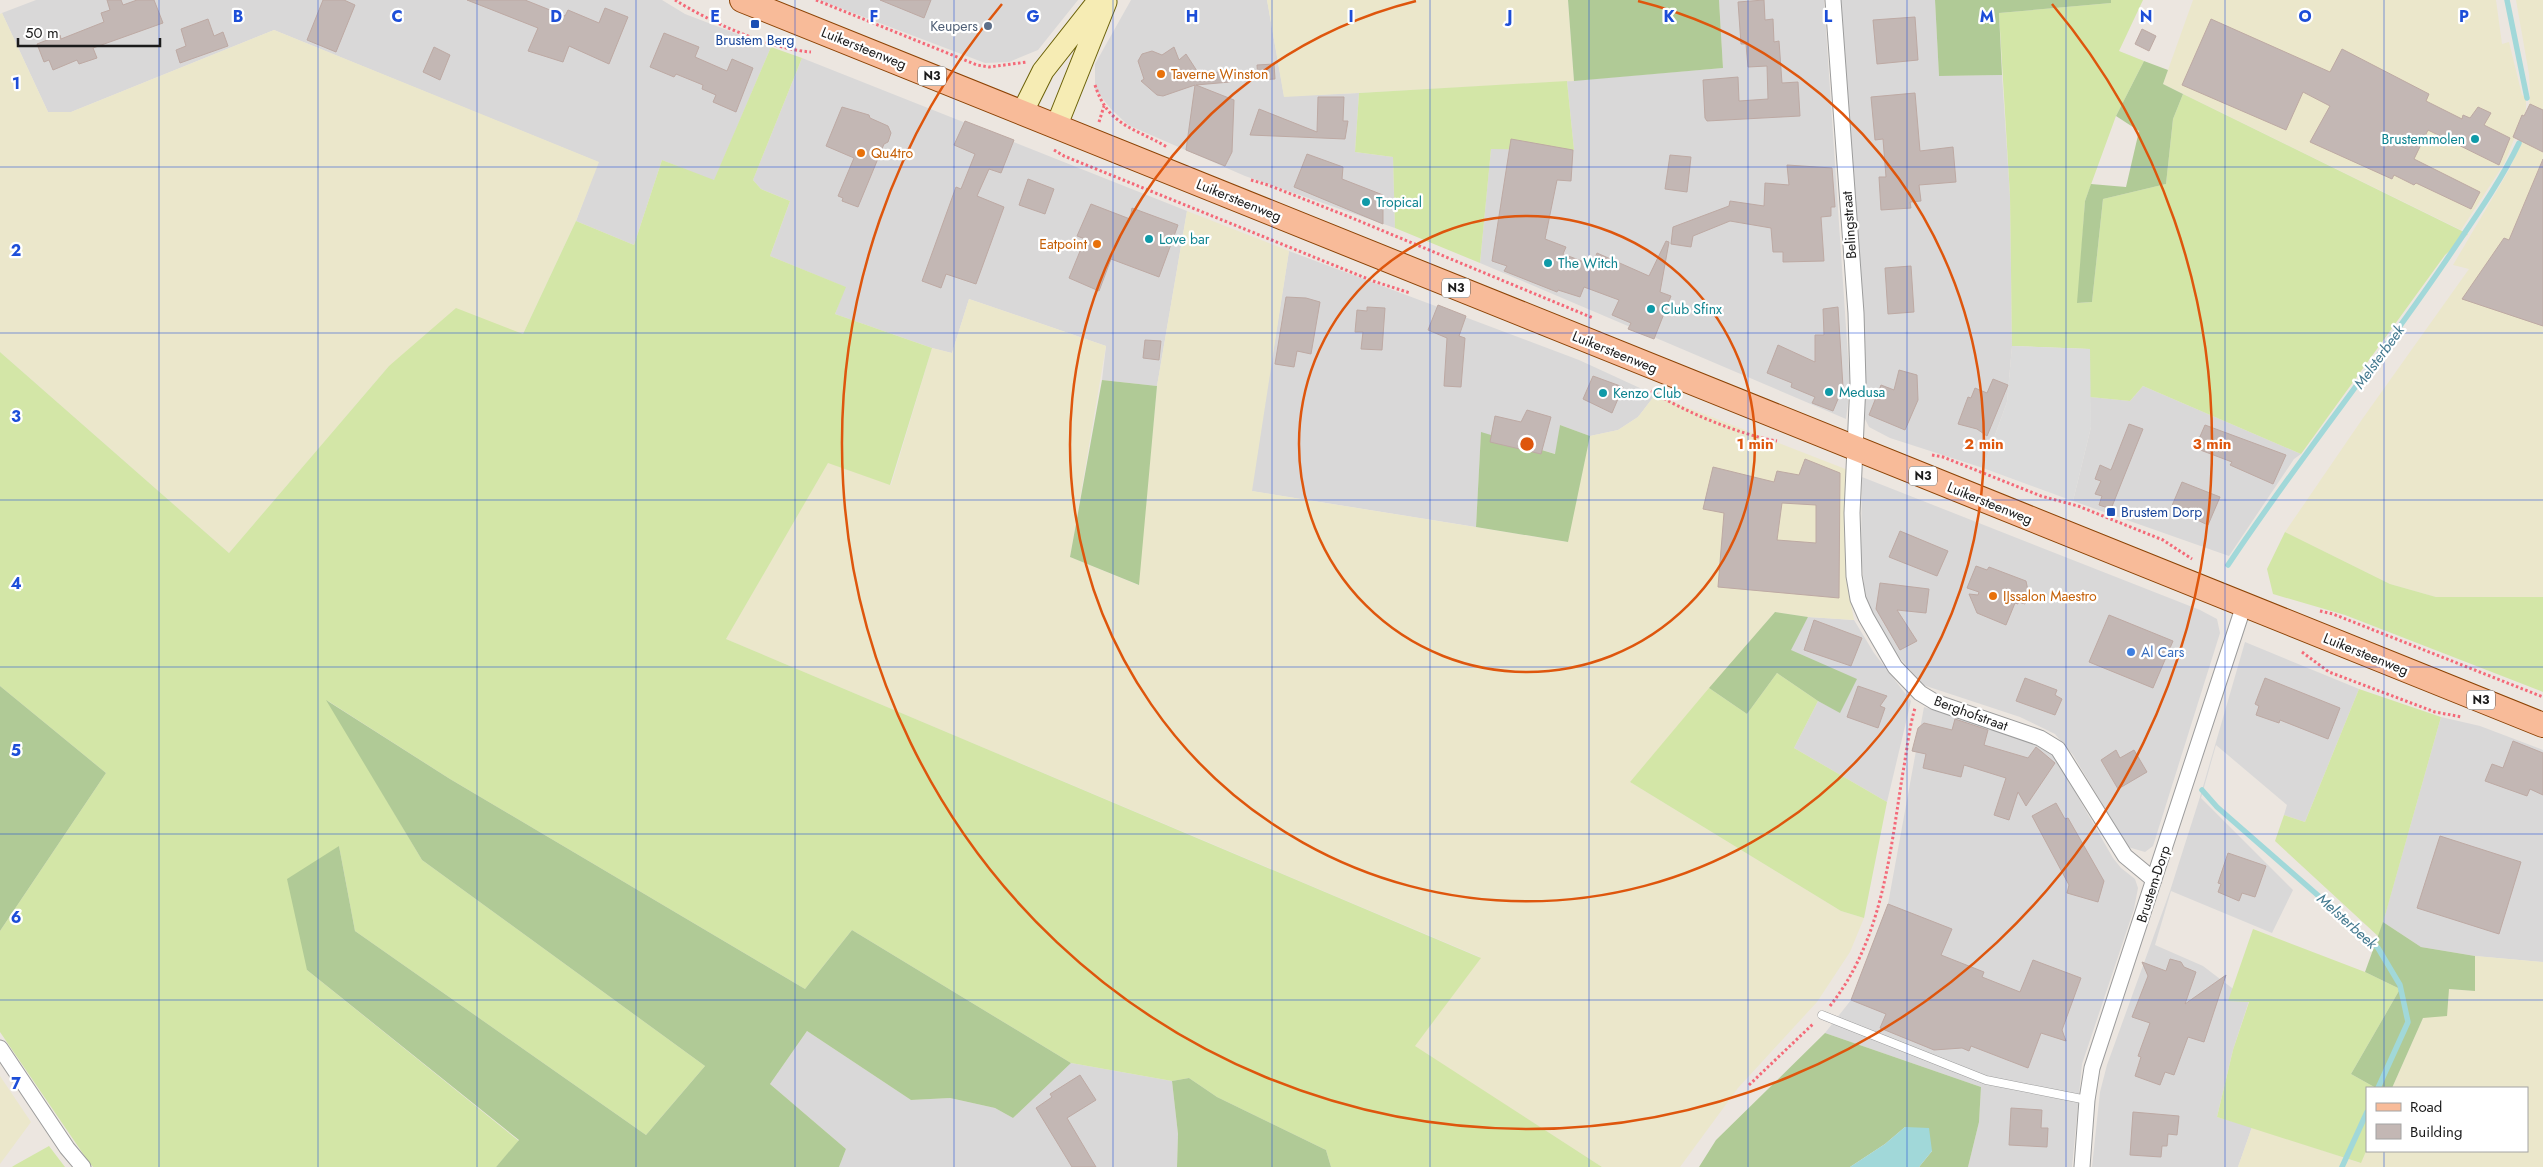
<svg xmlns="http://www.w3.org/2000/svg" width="2543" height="1167" font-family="Jost,sans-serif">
<rect width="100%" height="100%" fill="#ece6e0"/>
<!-- residential -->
<path fill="#d9d8d8" d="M36 0H662L685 14 771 47 714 181 662 160 634 245 576 221 598 162 274 30 71 112H48L2 13Z
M819 0H1078L1038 50 1009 62 985 63Z
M1131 0H1267L1284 96 1359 93 1355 152 1393 157 1395 228 1245 176 1128 125 1111 109 1095 89V64Z
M1719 0H1824L1850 387 1846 419 1480 263 1491 148 1574 150 1567 81 1723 68Z
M1835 0H1935L1939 76 2002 75 2010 196 2012 346 2007 402 1983 468 1890 438 1869 427 1861 411Z
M802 58 1187 211 1157 386 1102 380 1106 346 969 299 952 353 932 348 835 314 845 287 770 256 790 201 761 189 753 180Z
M1289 251 1579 360 1655 395 1638 417 1618 430 1590 436 1560 425 1556 454 1481 433 1476 527 1251 491Z
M2143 386 2301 454 2294 459 2229 556 2073 501 2091 427 2090 397 2130 401Z
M1862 477 2200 610 2217 619 2220 633 2153 846 2145 852 2128 847 2073 755 2055 734 2020 717 1923 685 1892 649 1872 614 1865 595 1861 556Z
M1808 617 1854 620 1874 653 1911 701 1887 802 1794 748 1818 701 1840 712 1790 650Z
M2245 642 2359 689 2305 822 2284 815 2287 805 2216 745 2201 798 2293 890 2272 933 2171 891 2155 945 2203 966 2249 1001 2233 1050 2217 1117 2252 1127 2238 1167H2092L2100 1092 2107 1065 2170 891 2200 797Z
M1924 707 1989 726 2039 747 2055 757 2113 858 2121 868 2135 879 2138 888 2134 909 2082 1064 2072 1167H1968L1979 1122 1981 1087 1825 1033 1851 1000 1888 904Z
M2441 717 2480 726 2543 750V962L2475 956 2421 947 2383 922Z
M807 1031 911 1100 950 1098 995 1108 1013 1118 1071 1063 1172 1081 1178 1134 1177 1167H839L846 1149 770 1084Z"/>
<!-- farmland -->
<path fill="#ebe7cb" d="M1267 0H1568L1574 81 1284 97Z
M2193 0H2496L2502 44 2509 42 2522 95 2526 98 2530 97 2529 74 2516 0H2543V597H2436L2390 584 2285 532 2363 418 2469 269 2453 265 2509 170 2523 138 2530 98H2526V110L2504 164 2461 230 2163 84Z
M2 13 48 112H71L274 30 599 162 576 221 523 334 389 366 229 553 0 352V14Z
M1187 211 1289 251 1252 491 1567 542 1590 436 1618 430 1638 417 1655 395 1848 470 1846 578 1854 620 1808 617 1775 612 1630 782 1841 911 1864 918 1850 952 1817 1002 1738 1088 1680 1167H1602L1414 1046 1480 957 726 639 828 462 891 485 932 348 952 353 969 299 1106 346 1070 557 1138 585 1157 386Z
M2475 956 2543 962V1167H2238L2252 1127 2360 1163 2367 1149V1151H2527V1088H2392L2423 1018 2449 989 2475 991Z
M0 1076 31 1122 0 1164Z"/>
<!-- grass -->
<path fill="#d3e6a7" d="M2111 0H2143L2119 51 2144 61 2116 116 2085 201 2078 303 2092 302 2103 199 2166 184 2173 119 2183 94 2468 234 2445 255 2301 454 2143 386 2130 401 2090 397V349L2012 346 2010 196 1999 13 2111 3Z
M771 47 802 58 753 180 761 189 790 201 770 256 846 287 835 314 932 348 890 485 828 463 726 639 1481 958 1415 1046 1602 1167H1331L1326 1150 1217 1097 1189 1078 1172 1081 1071 1063 852 930 805 989 450 779 328 701 422 860 705 1066 646 1135 355 931 339 846 307 970 519 1141 496 1167H93L88 1161 0 1032V931L106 773 0 686V352L229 553 389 366 456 308 523 334 576 221 634 245 662 160 714 180Z
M1567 81 1574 150 1491 149 1480 263 1395 228 1393 157 1355 152 1359 93Z
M2285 532 2390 584 2436 597H2543V692L2345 615 2273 594 2267 569Z
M1777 673 1818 701 1794 748 1887 802 1864 918 1841 911 1630 782 1709 688 1747 714Z
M2359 689 2441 717 2379 937 2275 841 2284 815 2305 822Z
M2253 929 2365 972 2400 989 2351 1074 2376 1088H2367V1149L2361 1163 2217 1117 2233 1050 2249 1002 2228 1001Z
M49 1146 65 1167H12L15 1165Z"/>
<!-- forest -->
<path fill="#b0ca96" d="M1568 0H1719L1723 68 1574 81Z
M1935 0H2111V3L1999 13 2002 75 1939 76Z
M2144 61 2168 70 2163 84 2183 94 2173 119 2166 184 2103 199 2092 302 2077 303 2085 201 2091 184 2126 187 2139 131 2116 116Z
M1102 380 1157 386 1139 585 1070 557Z
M1560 425 1590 436 1568 542 1476 527 1481 432 1555 454Z
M1775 612 1808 617 1791 650 1857 679 1840 713 1818 701 1777 673 1747 714 1709 688Z
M0 686 106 773 0 931Z
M326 700 450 779 805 989 852 930 1071 1063 1013 1118 995 1108 950 1098 911 1100 807 1031 770 1084 846 1149 839 1167H496L519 1140 307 970 287 879 339 846 355 931 646 1135 705 1066 422 860Z
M2383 922 2421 947 2475 956V991L2449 989 2447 1016 2423 1018 2392 1088H2376L2351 1074 2400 989 2365 972Z
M1825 1033 1981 1087 1979 1122 1968 1167H1919L1932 1151 1905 1127 1885 1144 1850 1167H1699L1716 1140Z
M1189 1078 1217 1097 1326 1150 1331 1167H1177L1178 1134 1172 1081Z"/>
<!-- parking -->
<path fill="#dbdbdb" d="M2012 346 2090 349 2091 427 2073 501 1983 468 2007 402Z"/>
<!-- water -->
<path fill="#a1d8d9" d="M1905 1127 1929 1128 1932 1151 1919 1167H1850L1885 1144Z"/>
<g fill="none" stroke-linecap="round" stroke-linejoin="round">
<!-- stream -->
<path stroke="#a1d8d9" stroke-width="5.5" d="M2507 0 2527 98
M2228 565C2297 461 2375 365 2445 262 2471 223 2499 185 2519 143
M2202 790 2217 807 2378 948 2400 985 2408 1022 2378 1088
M2342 1167 2367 1112"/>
</g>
<!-- building -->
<path fill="#c3b7b4" stroke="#bda9a3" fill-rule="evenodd" d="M107 0H121L123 5 137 0H154L163 23 93 48 97 58 79 64 77 60 53 70 49 60 44 62 37 44 60 35 61 39 104 22 101 13 110 10Z
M323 0H344L355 5 336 52 307 40Z
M467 0H525L565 16 568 10 599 23 605 8 628 17 609 64 569 46 563 62 528 51 538 28Z
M880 0H931L924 18Z
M1764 0 1765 20 1773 19 1774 42 1779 41 1782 83 1798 82 1800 116 1707 121 1705 118 1703 80 1738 77 1739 101 1768 99 1767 66 1748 67 1746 44H1741L1738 2Z
M1915 17 1918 60 1877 64 1873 20Z
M208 19 214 36 223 32 228 46 180 63 176 50 186 46 181 29Z
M2211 19 2330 72 2342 49 2429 94 2426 101 2462 119 2463 115 2470 118 2478 107 2491 113 2484 125 2510 138 2499 165 2428 130 2414 159 2480 192 2471 209 2416 183 2414 185 2394 175 2392 179 2310 142 2330 106 2303 92 2286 130 2182 85Z
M2142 29 2156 36 2149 51 2135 44Z
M664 33 699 47 695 57 727 71 732 59 753 68 736 112 713 102 716 95 702 89 703 85 676 74 674 77 650 67Z
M434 47 450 55 440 80 423 72Z
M1174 47 1179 60 1186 54 1197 71 1230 73V82L1196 85 1234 100 1232 152 1225 166 1186 150 1195 85 1163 96 1157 95 1141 81 1144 79 1138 61 1142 54 1152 51 1162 55Z
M1274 64 1275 79 1258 80 1257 65Z
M1915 93 1920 151 1953 147 1956 182 1919 185 1921 201 1910 202 1911 208 1881 210 1879 177H1886L1883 139 1875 140 1871 97Z
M1318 97H1344L1343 121H1348L1345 139 1250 135 1259 109 1317 132Z
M2530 104 2543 110V152L2513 137 2522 115 2524 116Z
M842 107 869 115 870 118 888 126 891 133 888 142 884 144 858 207 842 201 843 198 838 196 854 158 826 146Z
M965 121 1014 140 1001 173 989 169 977 196 1004 207 976 284 946 274 941 288 922 281 956 187 961 189 975 154 954 145Z
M1511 139 1573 150 1571 181 1557 180 1545 239 1566 247 1563 254 1592 265 1597 253 1649 276 1666 241 1669 242 1660 292 1671 296 1654 339 1628 329 1631 323 1612 315 1619 300 1584 287 1580 297 1558 290 1557 292 1504 271 1507 266 1492 261Z
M1307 154 1343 167 1342 179 1383 195V224L1294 187Z
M1670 155 1691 157 1687 192 1665 189Z
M2543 159V326L2462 299 2504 238 2509 240Z
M1787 165 1832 168 1835 207H1831V216L1821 217 1824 261 1783 262V252H1773L1771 228 1730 221 1693 236 1691 247 1671 244 1673 227 1729 206 1730 201 1764 206 1765 183 1789 185Z
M1028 179 1054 189 1045 214 1019 205Z
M1091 204 1130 219 1132 208 1178 225 1159 277 1111 259 1099 291 1069 278 1085 239 1077 236Z
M1911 266 1914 312 1888 314 1885 268Z
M1286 297 1306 298 1320 302 1311 354 1297 351 1294 367 1275 364Z
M1438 305 1466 316 1459 336 1465 338 1461 387 1444 386 1447 338 1428 330Z
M1367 307 1385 308 1382 350 1361 349 1363 332H1355L1357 310 1367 311Z
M1838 307 1843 387 1833 411 1812 403 1815 397 1791 387 1792 383 1767 373 1778 345 1815 362V335H1824L1823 309Z
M1145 340 1161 341 1159 360 1143 358Z
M1899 370 1917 375 1918 400 1905 430 1869 415 1881 385 1894 390Z
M1593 376 1623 387 1612 413 1583 399Z
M1993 379 2008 385 1987 436 1977 429 1958 424 1968 397 1971 398 1975 388 1987 393Z
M1527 410 1551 417 1541 454 1490 442 1495 416 1521 422Z
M2129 424 2143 429 2111 509 2099 505 2102 496 2095 494 2101 481 2095 479 2100 465 2111 470Z
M2205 425 2286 455 2273 484 2230 465 2232 462 2195 448Z
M1805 459 1840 473 1839 598 1718 587 1724 513 1703 509 1713 467 1774 482 1777 471 1799 475ZM1782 503 1816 505V543L1777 540Z
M2182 482 2220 497 2208 525 2171 508Z
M1900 531 1948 551 1937 576 1889 557Z
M1976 566 1987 570 1989 567 2026 581 2029 595 2025 604 2019 602 2018 604 2015 603 2006 625 1977 613 1969 594 1978 595 1979 592 1967 588Z
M1880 583 1929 589 1926 613 1897 610 1917 641 1900 650 1876 609Z
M2109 615 2173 641 2153 688 2089 662Z
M1814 620 1862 638 1851 666 1804 650Z
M2025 678 2057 690 2055 695 2062 699 2055 715 2016 701Z
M2265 678 2340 708 2328 739 2280 720 2279 723 2256 715 2259 706 2255 704Z
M1858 686 1887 696 1880 706 1885 708 1878 728 1847 717Z
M1955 719 1988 730 1984 745 2028 758 2036 747 2055 763 2026 806 2018 792 2009 820 1994 815 2006 778 1964 765 1961 777 1923 768 1926 754 1912 751 1918 728 1924 723 1952 730Z
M2513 741 2543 753V795L2530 789 2527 796 2485 781 2492 764 2503 768Z
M2116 750 2120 758 2134 750 2147 772 2118 789 2101 760Z
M2056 803 2065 819 2068 818 2104 881 2098 902 2067 893 2069 885 2032 816Z
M2440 836 2521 862 2499 934 2417 908Z
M2228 853 2266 866 2255 897 2242 893 2239 901 2218 892 2221 884 2218 883Z
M1888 904 1952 929 1941 955 1984 972 1982 977 2020 992 2033 960 2081 978 2062 1030 2066 1041 2041 1033 2028 1068 1971 1046 1969 1051 1962 1048 1934 1050 1880 1028 1886 1014 1851 1000Z
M2170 959 2181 962 2184 967 2196 972 2185 1004 2226 975 2204 1042 2188 1037 2174 1075 2165 1072 2160 1085 2135 1076 2141 1057 2138 1056 2150 1023 2132 1017 2148 976 2142 962 2166 971Z
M1080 1075 1096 1100 1067 1118 1096 1167H1072L1036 1108 1052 1097 1050 1094Z
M2011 1108 2042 1110 2041 1128H2048L2047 1147 2009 1145Z
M2133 1112 2179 1116 2177 1135 2168 1134 2167 1146H2162L2161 1157 2130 1155Z"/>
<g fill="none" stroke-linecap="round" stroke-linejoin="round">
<defs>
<path id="service" d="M1822 1015 1986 1080 2087 1100"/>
<path id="minor" d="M1833 0 1856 313 1858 383 1852 513 1854 576 1858 599 1866 617 1895 667 1920 693 1935 702 2040 738 2058 749 2125 856 2154 880
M0 1048 67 1148 83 1167
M2082 1167 2087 1100 2092 1068 2244 605"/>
<path id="secondary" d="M1022 113 1043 71 1099 0
M1056 127 1106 2"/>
<path id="primary" d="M742 0 2543 725"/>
</defs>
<!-- service casing -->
<use href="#service" stroke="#9c9c9c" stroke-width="9"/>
<!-- minor casing -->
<use href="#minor" stroke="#9c9c9c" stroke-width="17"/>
<!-- secondary casing -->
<use href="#secondary" stroke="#6b6108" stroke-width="23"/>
<!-- primary casing -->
<use href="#primary" stroke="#8c4305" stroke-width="26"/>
<!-- path -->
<path stroke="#f46978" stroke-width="3" stroke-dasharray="2.5 2.5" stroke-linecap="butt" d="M675 0C710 22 770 49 811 52
M816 0 977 65 989 67 1027 62
M1095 85C1108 126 1135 128 1167 147
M1099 122 1104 106
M1054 150 1064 156 1373 281 1410 293
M1251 180 1268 185 1352 218 1593 318
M1651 391C1683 411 1740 435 1777 441
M1932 455 1943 457 2041 496 2078 506 2163 540 2192 559
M2320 611 2333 614 2543 697
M2302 652 2329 672 2435 712 2462 717
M1830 1006C1883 939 1890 852 1903 772 1907 750 1909 728 1915 708
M1749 1085 1814 1023"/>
<!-- service -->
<use href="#service" stroke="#fff" stroke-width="8"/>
<!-- minor -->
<use href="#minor" stroke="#fff" stroke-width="15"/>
<!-- secondary -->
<use href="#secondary" stroke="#f6ecb4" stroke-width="21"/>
<!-- primary -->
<use href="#primary" stroke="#f8bb99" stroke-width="24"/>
</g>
<!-- grid -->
<path fill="none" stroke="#1d4ed8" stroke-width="1" stroke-opacity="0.55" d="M159 0V1167M318 0V1167M477 0V1167M636 0V1167M795 0V1167M954 0V1167M1113 0V1167M1272 0V1167M1430 0V1167M1589 0V1167M1748 0V1167M1907 0V1167M2066 0V1167M2225 0V1167M2384 0V1088M0 167H2543M0 333H2543M0 500H2543M0 667H2543M0 834H2543M0 1000H2543M2384 1151V1167"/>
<!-- distance rings -->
<g fill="none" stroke="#de560d" stroke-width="2.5">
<circle cx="1527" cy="444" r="228"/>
<path d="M1638 1A457 457 0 1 1 1416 1"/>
<path d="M2052 4A685 685 0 1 1 1002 4"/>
</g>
<!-- markers -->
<g fill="#1a4fb4" stroke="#fff" stroke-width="2">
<rect x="750" y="19" width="10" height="10" rx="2.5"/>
<rect x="2106" y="507" width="10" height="10" rx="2.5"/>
</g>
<circle fill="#5c6f8a" stroke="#fff" stroke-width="2" cx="988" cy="26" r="5"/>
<g fill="#e8710a" stroke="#fff" stroke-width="2">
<circle cx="1161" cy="74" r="5"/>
<circle cx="861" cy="153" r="5"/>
<circle cx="1097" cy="244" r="5"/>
<circle cx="1993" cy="596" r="5"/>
</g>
<g fill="#0f9aa8" stroke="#fff" stroke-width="2">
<circle cx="2475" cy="139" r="5"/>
<circle cx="1366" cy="202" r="5"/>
<circle cx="1149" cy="239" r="5"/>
<circle cx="1548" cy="263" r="5"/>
<circle cx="1651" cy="309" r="5"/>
<circle cx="1829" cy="392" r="5"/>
<circle cx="1603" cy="393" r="5"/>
</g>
<circle fill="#3f7fe0" stroke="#fff" stroke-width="2" cx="2131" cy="652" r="5"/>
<g text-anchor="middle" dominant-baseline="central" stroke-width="4.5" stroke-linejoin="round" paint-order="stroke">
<!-- shield labels -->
<g fill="#fff" stroke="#5f5f5f" stroke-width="1">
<rect x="918" y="66.5" width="28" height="19" rx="4"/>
<rect x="1442" y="278.5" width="28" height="19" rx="4"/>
<rect x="1909" y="466.5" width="28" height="19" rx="4"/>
<rect x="2467" y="690.5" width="28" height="19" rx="4"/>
</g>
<g font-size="12" font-weight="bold" fill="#1b1b1b">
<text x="932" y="76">N3</text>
<text x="1456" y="288">N3</text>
<text x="1923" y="476">N3</text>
<text x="2481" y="700">N3</text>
</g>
<!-- service labels -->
<g font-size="14" fill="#4e5e75" stroke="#fff" text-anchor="end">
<text x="978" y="26">Keupers</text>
</g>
<!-- transit labels -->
<g font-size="14" fill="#164399" stroke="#fff">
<text x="755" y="40">Brustem Berg</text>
<text x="2121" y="512" text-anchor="start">Brustem Dorp</text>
</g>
<!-- street labels -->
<g font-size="14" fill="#1b1b1b" stroke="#fff">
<text transform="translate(864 48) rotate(22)">Luikersteenweg</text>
<text transform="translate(1239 200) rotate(22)">Luikersteenweg</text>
<text transform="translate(1849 225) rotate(-94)">Belingstraat</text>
<text transform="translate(1615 352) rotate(22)">Luikersteenweg</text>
<text transform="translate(1990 503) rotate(22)">Luikersteenweg</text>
<text transform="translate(2366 654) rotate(22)">Luikersteenweg</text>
<text transform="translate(1971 713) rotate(20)">Berghofstraat</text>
<text transform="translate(2153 884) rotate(-72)">Brustem-Dorp</text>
</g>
<!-- food labels -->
<g font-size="14" fill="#c56008" stroke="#fff" text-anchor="start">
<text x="1171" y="74">Taverne Winston</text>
<text x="871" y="153">Qu4tro</text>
<text x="1087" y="244" text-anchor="end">Eatpoint</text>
<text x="2003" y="596">IJssalon Maestro</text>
</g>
<!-- culture labels -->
<g font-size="14" fill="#0d838f" stroke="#fff" text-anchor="start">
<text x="2465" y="139" text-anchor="end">Brustemmolen</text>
<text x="1376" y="202">Tropical</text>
<text x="1159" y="239">Love bar</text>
<text x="1558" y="263">The Witch</text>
<text x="1661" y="309">Club Sfinx</text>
<text x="1839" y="392">Medusa</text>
<text x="1613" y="393">Kenzo Club</text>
</g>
<!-- shop labels -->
<g font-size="14" fill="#366cbe" stroke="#fff" text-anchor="start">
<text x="2141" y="652">Al Cars</text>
</g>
<!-- water labels -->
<g font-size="15" font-style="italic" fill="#43798f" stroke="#fff">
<text transform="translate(2379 357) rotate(-54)">Melsterbeek</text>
<text transform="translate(2347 921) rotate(42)">Melsterbeek</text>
</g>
</g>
<g font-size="16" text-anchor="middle" font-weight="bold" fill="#1d4ed8" stroke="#fff" stroke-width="4.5" stroke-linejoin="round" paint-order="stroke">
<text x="238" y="22">B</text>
<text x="397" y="22">C</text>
<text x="556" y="22">D</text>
<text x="715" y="22">E</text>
<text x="874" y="22">F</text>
<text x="1033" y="22">G</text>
<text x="1192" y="22">H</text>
<text x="1351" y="22">I</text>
<text x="1510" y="22">J</text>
<text x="1669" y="22">K</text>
<text x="1828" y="22">L</text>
<text x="1987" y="22">M</text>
<text x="2146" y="22">N</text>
<text x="2305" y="22">O</text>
<text x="2464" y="22">P</text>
<text x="16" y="89">1</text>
<text x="16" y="256">2</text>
<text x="16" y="422">3</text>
<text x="16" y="589">4</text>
<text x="16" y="756">5</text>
<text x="16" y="923">6</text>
<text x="16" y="1089">7</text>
</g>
<circle cx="1527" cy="444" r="8" fill="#de560d" stroke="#fff" stroke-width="2.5"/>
<g font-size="15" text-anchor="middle" font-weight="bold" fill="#de560d" stroke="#fff" stroke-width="4.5" stroke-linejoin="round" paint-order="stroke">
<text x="1755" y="449">1 min</text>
<text x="1984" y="449">2 min</text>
<text x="2212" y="449">3 min</text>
</g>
<!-- legend -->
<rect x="2366" y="1087" width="162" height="65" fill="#ffffff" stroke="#a4a4a4"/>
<rect x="2376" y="1103" width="25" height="8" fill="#f8bb99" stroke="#a4a4a4"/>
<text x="2410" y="1112" font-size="15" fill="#1b1b1b">Road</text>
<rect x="2376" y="1124" width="25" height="15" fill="#c3b7b4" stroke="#a4a4a4"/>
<text x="2410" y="1137" font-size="15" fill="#1b1b1b">Building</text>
<!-- scale -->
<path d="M18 38v8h142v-8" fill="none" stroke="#1b1b1b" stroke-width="2.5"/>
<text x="25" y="38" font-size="15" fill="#1b1b1b" stroke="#ffffff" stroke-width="4" paint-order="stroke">50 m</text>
</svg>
